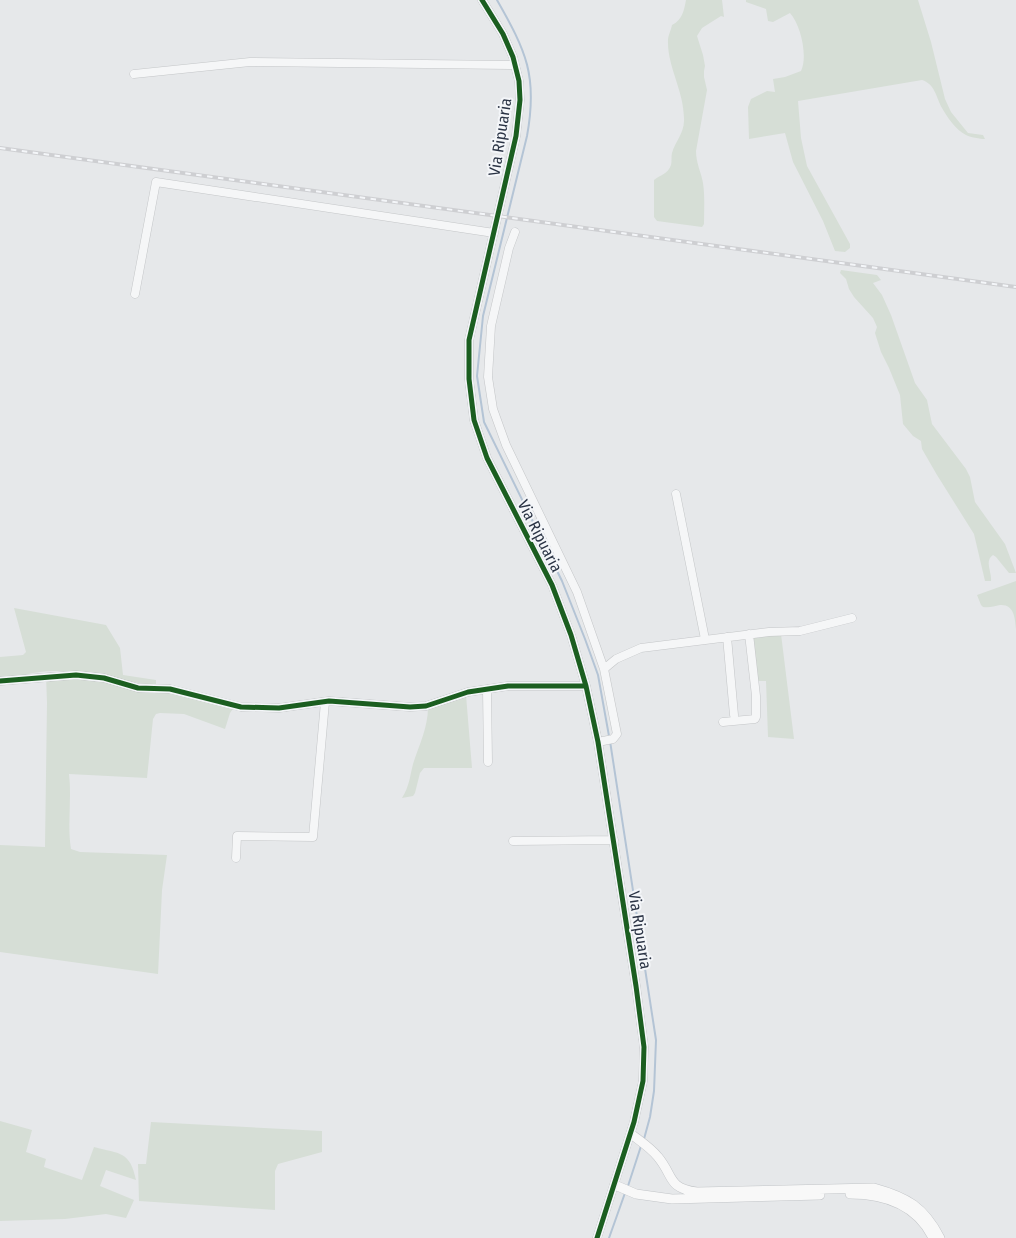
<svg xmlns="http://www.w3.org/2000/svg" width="1016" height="1238" font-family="'Fira Sans Condensed',sans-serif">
<rect width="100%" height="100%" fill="#e6e8ea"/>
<!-- green -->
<path fill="#d6ded6" d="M686 0H722L724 17 721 16 702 28 697 36 703 55 705 66 704 71V77L707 90 696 151C696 163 701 172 703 183 705 196 704 211 704 224L702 227 657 221 654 217V180C660 175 668 174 671 165 672 161 671 157 672 153 675 142 684 133 684 121 685 92 667 67 668 40 668 36 671 30 672 25 682 20 684 11 686 0Z
M746 0H918L931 42 945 99 951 112 968 133 983 135 985 139C981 139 969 137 966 135 956 130 947 117 942 108 936 97 935 84 922 80L798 101 801 138 807 166 850 244V248L845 252 835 251 823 221 793 162 785 133 749 139 748 107 751 99 767 91 775 92 773 79 785 77 801 71C808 57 801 25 790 13L773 22 768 21 766 9 746 2Z
M841 270 877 275 881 280 873 283 882 295 891 315 915 383 927 400 932 424 966 469 970 477 975 502 1005 544 1016 573H1009L996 557 993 555C984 561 992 572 991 581H985L974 534 937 475 922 449 921 441 913 436 903 424 900 395 889 368 881 352 875 333 877 327 873 318 854 297 849 289 846 279 840 273Z
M1016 581V629C1015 618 1014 604 1000 605 994 606 990 608 983 607L981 605 977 595Z
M14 608 106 625 120 648 123 675 156 680V685C121 682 88 670 53 671 36 671 17 677 0 680V657L23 655 26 652Z
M781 634 794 739 768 737 766 681H756L752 637Z
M59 674 178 692 235 706 230 713 225 729 184 714 160 713 156 714 153 719 147 778 69 774C72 799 67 824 71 849L80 852 167 855 162 890 158 974 0 952V845L45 847 47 703 46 675Z
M466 695 472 768H424L420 773 415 793 413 796 402 798C409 787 410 776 413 764 419 745 428 728 428 707Z
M0 1121 32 1130 26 1152 46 1159 44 1167 82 1180 94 1147C120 1154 130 1151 136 1180L106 1170 100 1186 134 1200 126 1218 106 1214 65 1219 0 1221Z
M151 1122 322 1131V1152L278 1164 275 1171V1210L139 1201 138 1164H146Z"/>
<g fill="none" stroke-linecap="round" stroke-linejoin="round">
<!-- stream -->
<path stroke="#b4c4d5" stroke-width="2" d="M497 0C526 51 538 76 527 136L483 316 477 376 484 422 562 581 585 639 598 675 609 736
M610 741 656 1040 654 1091 650 1117 644 1139
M628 1186 641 1146
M609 1238 625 1193"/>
<defs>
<path id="minor" d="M482 0 503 34 513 57 519 81 520 100 516 136 469 340V379L474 420 487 458 552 585 571 635 586 686 598 742 636 986 644 1047 643 1081 634 1122 597 1238
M134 74 250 62 515 65
M515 232 509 248 491 326 488 377 493 409 506 445 577 592 604 669 617 734 613 739 598 742
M135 294 156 182 494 233
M676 494 705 639
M727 637 734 715
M604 669 616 659 641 648 769 632 800 631 852 618
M0 681 76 675 104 678 138 688 170 689 241 707 279 708 329 701 410 707 426 706 468 692 508 686H586
M487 690 488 762
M723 722 755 719 756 717V696L749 634
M513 841 614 840
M236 858 237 836 313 837 325 702"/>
<path id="major" d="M631 1134C640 1141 651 1148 658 1157 674 1176 667 1188 697 1192L874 1188C907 1197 924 1207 940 1238
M615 1185 636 1194 672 1199 820 1195
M850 1194C885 1194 917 1205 933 1238"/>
</defs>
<!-- minor casing -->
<use href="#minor" stroke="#c4c6c8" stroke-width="9"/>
<!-- major casing -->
<use href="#major" stroke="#c2c5c8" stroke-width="10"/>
<!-- minor -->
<use href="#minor" stroke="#f5f6f7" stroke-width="8"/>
<!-- major -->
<use href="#major" stroke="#f8f8f8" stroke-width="9"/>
<defs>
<path id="rail" d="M0 148 1016 287"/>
</defs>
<!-- rail casing -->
<use href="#rail" stroke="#cecfd2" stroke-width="4"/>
<!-- rail -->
<use href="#rail" stroke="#f4f6f9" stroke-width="2" stroke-dasharray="5.5" stroke-linecap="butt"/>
<defs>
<path id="cycleway" d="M482 0 503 34 513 57 519 81 520 100 516 136 469 340V379L474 420 487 458 552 585 571 635 586 686 598 742 636 986 644 1047 643 1081 634 1122 597 1238
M0 681 76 675 104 678 138 688 170 689 241 707 279 708 329 701 410 707 426 706 468 692 508 686H586"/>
</defs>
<!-- cycleway casing -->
<use href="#cycleway" stroke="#f4f6f9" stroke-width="8"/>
<!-- cycleway -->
<use href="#cycleway" stroke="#1b5e20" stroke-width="5"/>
</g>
<g text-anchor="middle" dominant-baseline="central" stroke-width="4" stroke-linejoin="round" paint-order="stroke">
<!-- street labels -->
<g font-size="16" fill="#2b3445" stroke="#f4f6f9">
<text transform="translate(500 137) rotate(-81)">Via Ripuaria</text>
<text transform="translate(540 536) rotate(63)">Via Ripuaria</text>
<text transform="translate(640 930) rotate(81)">Via Ripuaria</text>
</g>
</g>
</svg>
